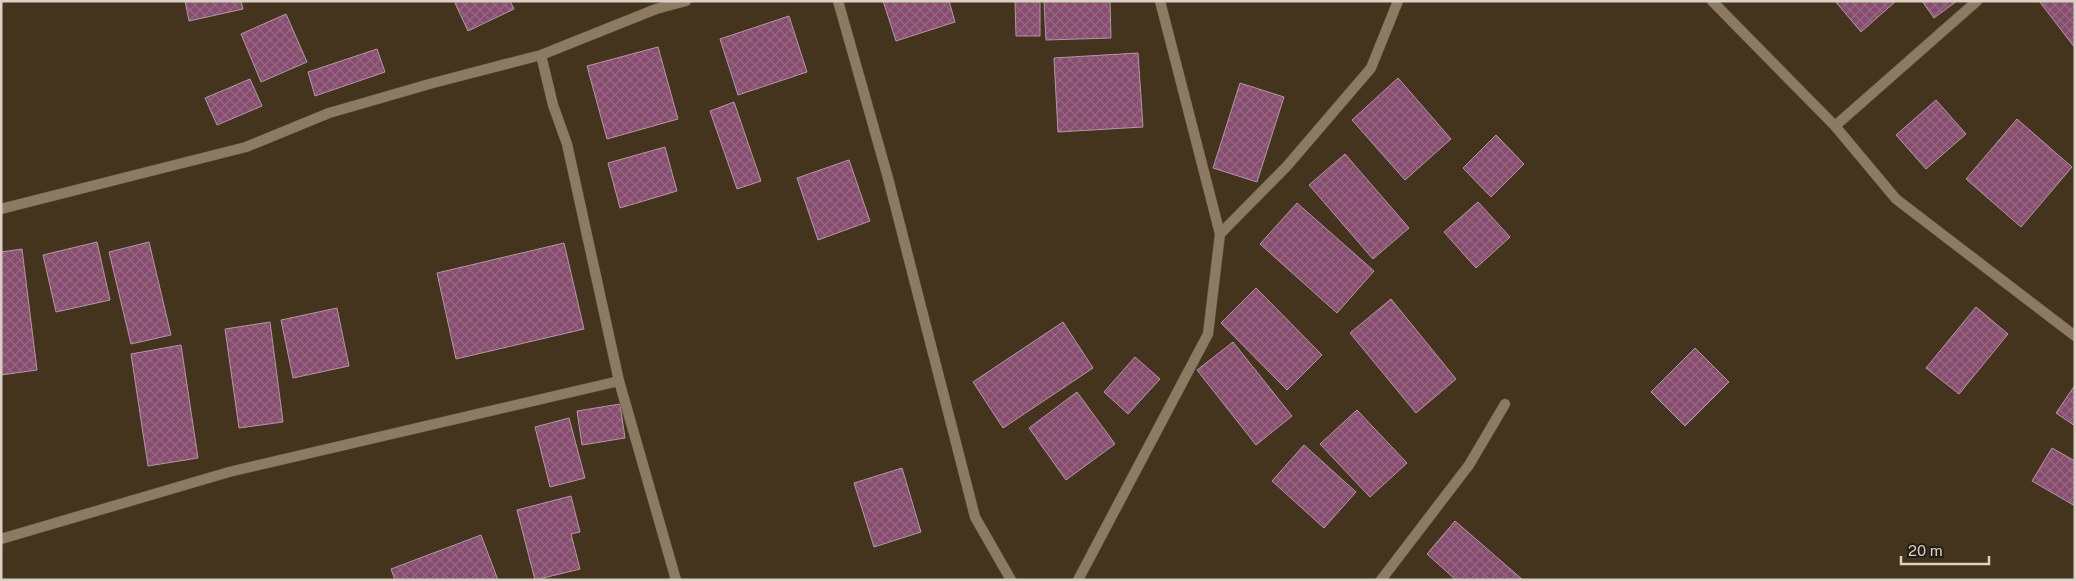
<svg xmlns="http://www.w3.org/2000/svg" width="2076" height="581" font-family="'Public Sans',sans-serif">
<defs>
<pattern id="building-cross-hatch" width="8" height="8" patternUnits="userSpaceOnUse" patternTransform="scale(1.25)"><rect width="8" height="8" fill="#874d6f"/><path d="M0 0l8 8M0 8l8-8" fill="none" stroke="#976682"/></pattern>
</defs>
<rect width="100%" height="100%" fill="#44341e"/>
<!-- building -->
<path fill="url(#building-cross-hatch)" stroke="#b596a6" d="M185 1H241L243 9 189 21Z
M454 1H510L514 9 468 31Z
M883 1H949L955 22 896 41Z
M1015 1H1040V36H1016Z
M1044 1H1110L1111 38 1046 40Z
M1835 1H1896L1861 32Z
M1922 1H1957L1934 18Z
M2039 1H2075V48Z
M286 14 307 62 261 82 241 34Z
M789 16 807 72 738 95 720 39Z
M658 47 678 119 607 139 587 66Z
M377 49 385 72 315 96 308 72Z
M1138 53 1143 127 1058 132 1054 58Z
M1398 78 1451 139 1405 180 1352 120Z
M250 79 262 106 217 125 205 98Z
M1240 83 1284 97 1257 182 1213 168Z
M1936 100 1966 134 1926 169 1896 135Z
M734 102 761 181 737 189 710 111Z
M2017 119 2072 167 2021 227 1966 179Z
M1496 135 1524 164 1491 197 1463 168Z
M665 147 677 191 620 208 608 163Z
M1345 154 1409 228 1373 259 1309 185Z
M849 160 870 221 818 240 797 178Z
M1478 202 1510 237 1476 268 1444 232Z
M1297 203 1374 271 1337 313 1260 244Z
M97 242 110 300 56 312 43 255Z
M149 242 171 335 131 344 109 252Z
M564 243 584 329 456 359 437 273Z
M22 249 37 370 1 375V252Z
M1256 288 1322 355 1287 390 1221 323Z
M1391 299 1456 379 1416 413 1350 333Z
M1976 307 2008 334 1959 394 1926 368Z
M337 308 349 366 293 378 281 320Z
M270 322 283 422 239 428 225 329Z
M1063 322 1093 368 1003 428 973 382Z
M1233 342 1292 416 1256 445 1197 370Z
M181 345 198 458 148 466 131 354Z
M1695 348 1729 382 1685 426 1651 392Z
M1135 357 1160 379 1128 414 1104 392Z
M2075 385V426L2056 413Z
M1077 392 1115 444 1066 480 1029 428Z
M620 404 625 438 582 445 577 411Z
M1357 410 1407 463 1370 497 1320 444Z
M569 418 585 478 550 487 535 427Z
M1304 445 1356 492 1324 528 1272 481Z
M2052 448 2075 461V506L2032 481Z
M902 468 921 532 874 547 854 483Z
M571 496 580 532 571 534 580 569 535 580 517 510Z
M1455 521 1523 580H1456L1427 554Z
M481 535 498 580H395L391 569Z"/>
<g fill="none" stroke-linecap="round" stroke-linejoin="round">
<defs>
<path id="street" d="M838 1 888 178 975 517 1011 580
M1712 1 1835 126
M1977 1 1835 126 1896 199 2075 336
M541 55 553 105 567 144 619 381 676 580
M1 209 246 147 329 113 433 83 541 55 656 9 686 1
M1220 234 1287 166 1371 68 1398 1
M1 539 229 472 619 381
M1078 580 1208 334 1220 234 1160 1
M1381 580 1469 465 1505 404"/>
</defs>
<!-- street casing -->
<use href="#street" stroke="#5f523f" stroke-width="11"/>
<!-- street -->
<use href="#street" stroke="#8c7a62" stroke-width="10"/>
</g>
<!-- border -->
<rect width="2076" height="581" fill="none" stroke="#dad0c3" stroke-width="5"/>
<!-- scale -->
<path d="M1901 556v8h88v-8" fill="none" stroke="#dad0c3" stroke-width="2.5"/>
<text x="1908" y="556" font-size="15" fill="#dad0c3" stroke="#251d14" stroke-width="4" paint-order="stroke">20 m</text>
</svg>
